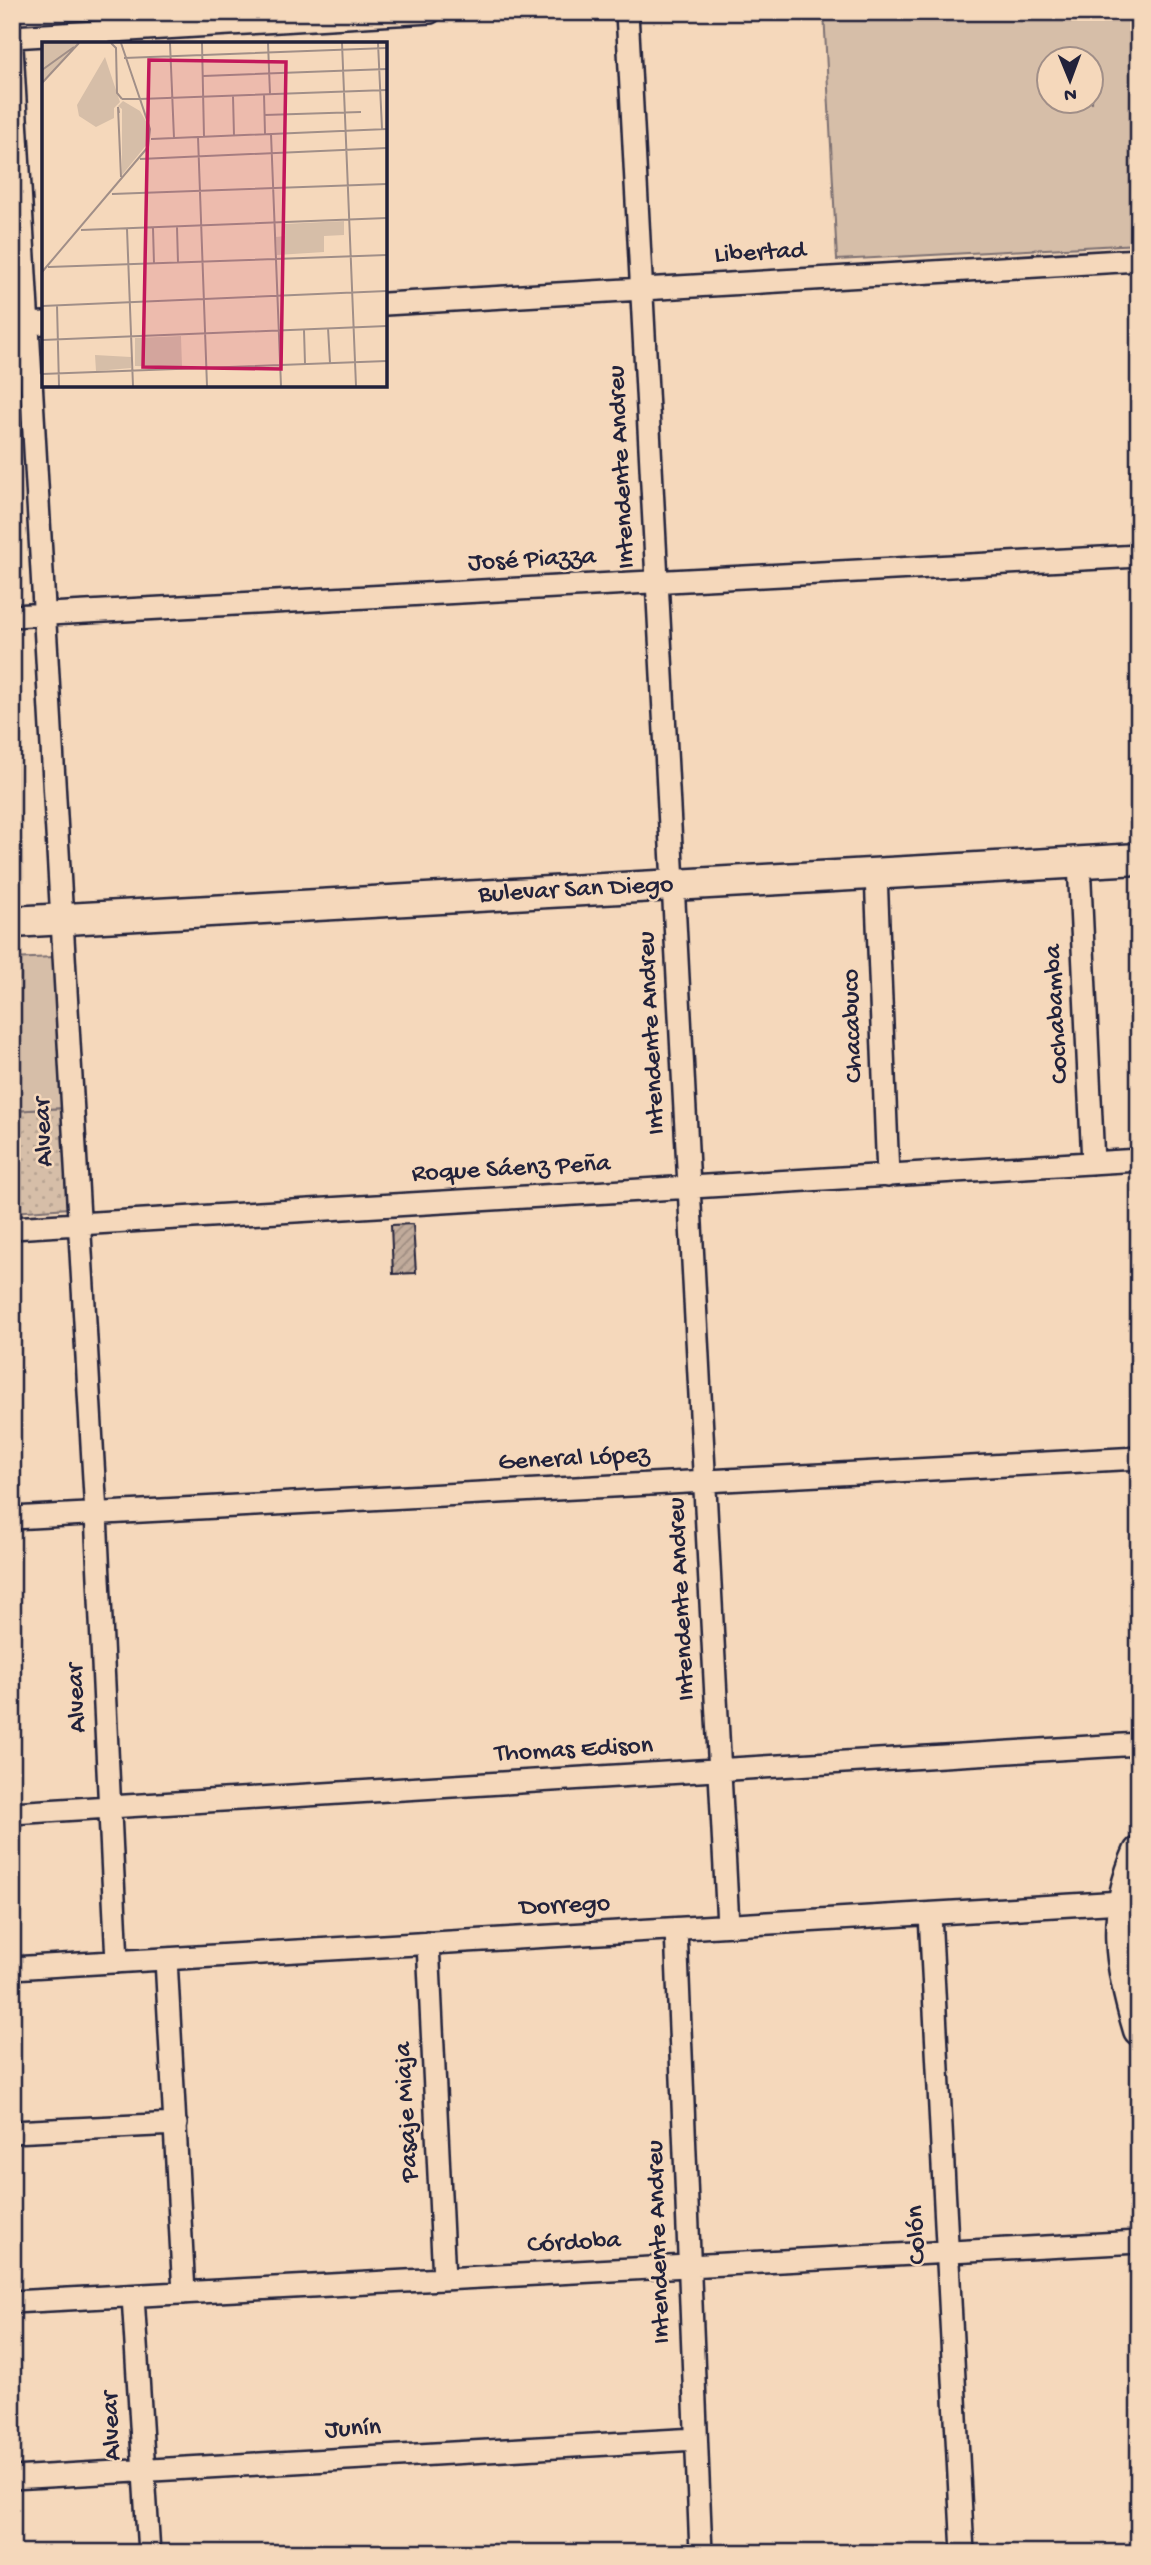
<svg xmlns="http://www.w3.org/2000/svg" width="1151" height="2565" font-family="'Gochi Hand',sans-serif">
<defs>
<pattern id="grass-dots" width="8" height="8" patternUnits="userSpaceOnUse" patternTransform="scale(1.75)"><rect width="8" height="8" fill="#d6bea8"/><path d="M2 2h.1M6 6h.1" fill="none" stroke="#b7a392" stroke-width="1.8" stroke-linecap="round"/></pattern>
<pattern id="building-hatch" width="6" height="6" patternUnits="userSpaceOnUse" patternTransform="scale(1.75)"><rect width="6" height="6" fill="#c1ab9b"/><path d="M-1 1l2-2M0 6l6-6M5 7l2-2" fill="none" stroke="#9c8b80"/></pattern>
</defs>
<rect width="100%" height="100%" fill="#f5d8bb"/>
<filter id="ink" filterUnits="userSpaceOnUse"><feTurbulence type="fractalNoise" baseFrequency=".0143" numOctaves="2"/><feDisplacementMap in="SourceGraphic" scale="14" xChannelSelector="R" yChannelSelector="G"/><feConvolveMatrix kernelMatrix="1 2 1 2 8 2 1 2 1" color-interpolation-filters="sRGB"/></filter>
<g filter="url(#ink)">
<!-- built -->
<path fill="#e5cab1" d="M12 637 25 882H12Z"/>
<!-- grass -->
<path fill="url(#grass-dots)" stroke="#7c7072" stroke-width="2" d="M63 1108 69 1208 12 1212V1111Z"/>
<!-- garden -->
<path fill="#d6bea8" stroke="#7c7072" stroke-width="2" fill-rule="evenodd" d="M824 12H1139V244L837 260ZM1050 60H1092V102H1050Z
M53 957 63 1108 12 1111V959Z"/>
<!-- building -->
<path fill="url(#building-hatch)" stroke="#22223b" stroke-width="2" d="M413 1224 416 1273 393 1274 391 1225Z"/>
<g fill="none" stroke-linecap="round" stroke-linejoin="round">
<defs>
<path id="street" d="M627 12 728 1925
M12 37 430 12
M12 48 96 1514 117 1962
M385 304 1139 260
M12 325 44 323
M12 616 1139 556
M1079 862 1093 1163
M876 874 888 1176
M12 1228 1139 1160
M12 1518 1139 1458
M12 1813 1139 1744
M930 1914 963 2553
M676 1929 701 2553
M428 1943 444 2279
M166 1959 184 2293
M12 1968 1122 1902
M12 2132 176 2124
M133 2296 149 2553
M12 2302 1139 2242
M12 2478 696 2439"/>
<path id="secondary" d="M12 922 1139 859
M1139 1852C1111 1914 1120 1967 1139 2030"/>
</defs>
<!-- street casing -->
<use href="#street" stroke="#22223b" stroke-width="26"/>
<!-- secondary casing -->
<use href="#secondary" stroke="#22223b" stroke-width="35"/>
<!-- street -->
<use href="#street" stroke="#f5d8bb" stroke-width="21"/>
<!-- secondary -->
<use href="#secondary" stroke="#f5d8bb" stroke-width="30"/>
</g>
</g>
<g text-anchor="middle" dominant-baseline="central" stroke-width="5" stroke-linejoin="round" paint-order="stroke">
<!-- street labels -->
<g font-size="26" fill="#22223b" stroke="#f5d8bb">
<text transform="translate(760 254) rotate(-3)">Libertad</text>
<text transform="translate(623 467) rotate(-93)">Intendente Andreu</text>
<text transform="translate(532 561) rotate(-3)">José Piazza</text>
<text transform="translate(576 891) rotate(-3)">Bulevar San Diego</text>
<text transform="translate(1058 1014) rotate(-93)">Cochabamba</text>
<text transform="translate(854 1026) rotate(-92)">Chacabuco</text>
<text transform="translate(653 1033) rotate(-93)">Intendente Andreu</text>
<text transform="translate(45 1132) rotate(-93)">Alvear</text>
<text transform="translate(511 1170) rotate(-3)">Roque Sáenz Peña</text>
<text transform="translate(574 1460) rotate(-3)">General López</text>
<text transform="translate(683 1599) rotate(-93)">Intendente Andreu</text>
<text transform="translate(78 1698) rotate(-93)">Alvear</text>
<text transform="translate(574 1751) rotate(-3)">Thomas Edison</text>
<text transform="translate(565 1907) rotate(-3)">Dorrego</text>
<text transform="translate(408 2112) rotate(-93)">Pasaje Miaja</text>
<text transform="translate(918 2235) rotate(-93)">Colón</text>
<text transform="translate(660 2242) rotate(-92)">Intendente Andreu</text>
<text transform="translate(574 2244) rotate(-3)">Córdoba</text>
<text transform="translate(113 2426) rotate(-93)">Alvear</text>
<text transform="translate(353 2430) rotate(-3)">Junín</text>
</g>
</g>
<!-- overview -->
<g transform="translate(42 42)">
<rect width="345" height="345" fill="#f5d8bb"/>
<path d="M0 1H37L0 41ZM81 59 98 69 105 81 106 101 80 133V67L76 64ZM53 313 89 315V326L54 329Z" fill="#d6bea8"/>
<path d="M63 15 78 60 72 66V76L54 85 37 74 35 63Z" fill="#d6bea8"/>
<path d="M302 179V193L282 194V210L235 213 234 195 243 194 242 182ZM139 294 140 325 93 324V296Z" fill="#d6bea8"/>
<path fill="none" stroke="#a18f88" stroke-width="2" d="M69 1 74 6 75 51 80 57M79 1 98 57 345 48M128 1 132 96M160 1 162 95M226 1 228 52M300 1 314 344M336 1 340 87M82 16 345 6M0 28 32 5M161 34 345 27M0 41 37 1M222 52 223 92M191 54 192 94M77 71 76 65 79 135M222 73 319 70M229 92 239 344M156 95 165 344M109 97 345 87M98 117 345 106M70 152 345 142M135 185 136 221M111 186 112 222M85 187 91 344M39 188 345 176M6 225 345 213M0 230 106 105 108 87 98 57H80M15 263 17 344M0 264 345 249M286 286 288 321M262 288 263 322M0 298 345 284M0 332 345 319"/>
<path fill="#c2185b" fill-opacity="0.15" stroke="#c2185b" stroke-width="3.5" d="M107 18 244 20 239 327 101 325Z"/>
<rect width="345" height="345" fill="none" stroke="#22223b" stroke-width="3.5"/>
</g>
<!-- margin -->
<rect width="1151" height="2565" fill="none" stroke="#f5d8bb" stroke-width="42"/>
<rect x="21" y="21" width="1109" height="2523" fill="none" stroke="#22223b" stroke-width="2.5" filter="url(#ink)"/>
<!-- north arrow -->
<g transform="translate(1070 80) rotate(179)"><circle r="33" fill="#f5d8bb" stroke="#a18f88" stroke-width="2"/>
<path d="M0-5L12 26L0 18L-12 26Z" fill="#22223b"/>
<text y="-10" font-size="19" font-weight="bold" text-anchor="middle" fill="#22223b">N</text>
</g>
</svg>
